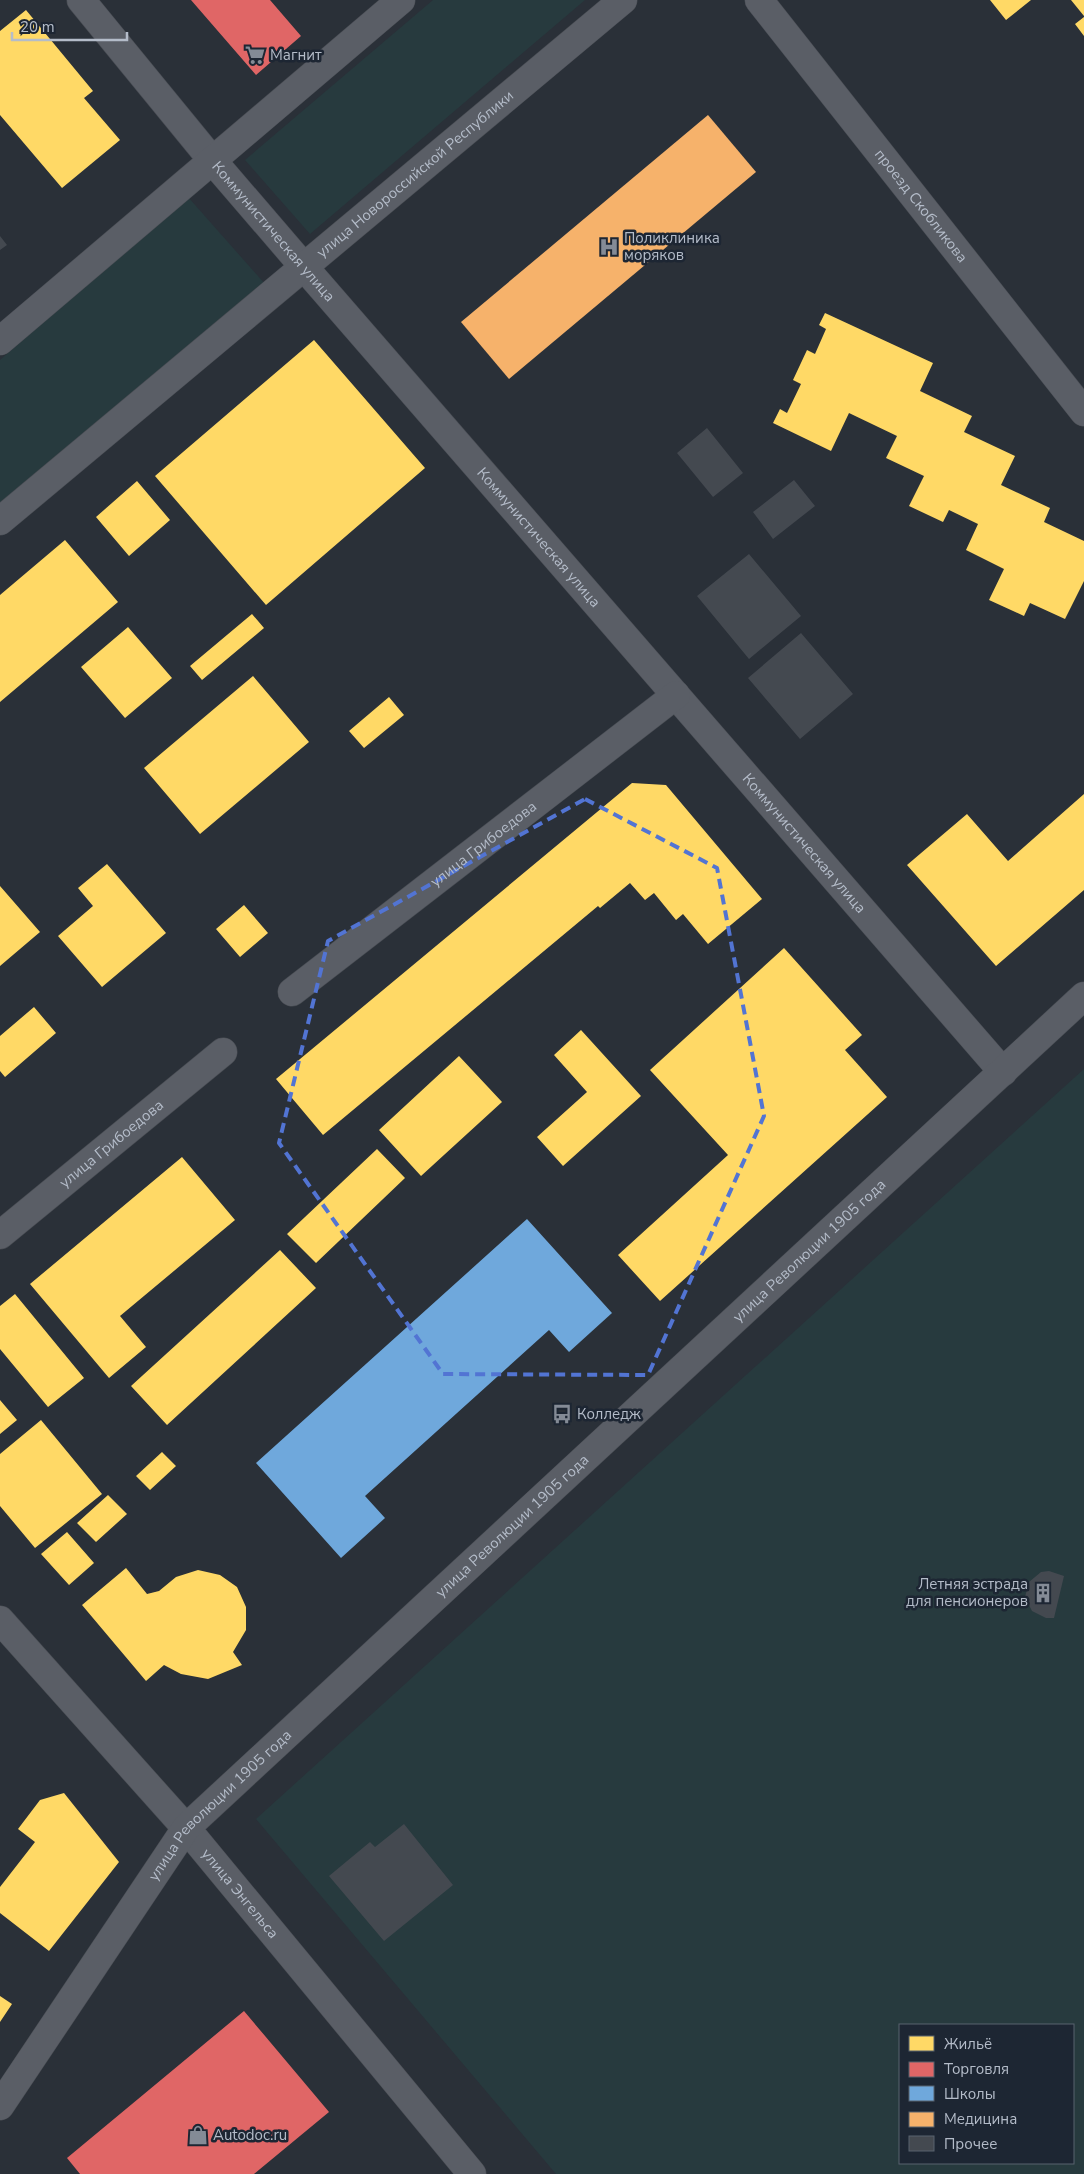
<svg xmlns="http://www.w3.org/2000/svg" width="1084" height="2174" font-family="'Nunito Sans',sans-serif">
<rect width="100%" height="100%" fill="#2a3038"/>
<!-- green -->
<path fill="#273a3e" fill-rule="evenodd" d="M433 0H585L310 234 245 160Z
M188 197 265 284 0 505V360Z
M1084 1069V2174H556L256 1819ZM900 2025H1073V2163H900Z"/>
<!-- homes -->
<path fill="#ffd966" d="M990 0H1031L1006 20Z
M1071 0H1084V16Z
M26 10 93 91 84 98 120 140 62 188 0 115V31Z
M1084 17V36L1075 24Z
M825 313 933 363 920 391 972 416 964 432 1015 456 1001 485 1050 508 1044 522 1084 541V581L1065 619 1030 603 1024 616 989 600 1004 569 966 550 978 524 949 510 943 522 909 506 924 476 886 458 897 436 849 413 831 451 773 423 780 409 787 413 801 384 793 380 807 350 815 354 826 329 819 325Z
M314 340 425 468 266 605 155 476Z
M137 481 170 520 129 556 96 517Z
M65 540 118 602 0 702V595Z
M252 614 264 628 202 680 190 666Z
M128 627 172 678 125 718 81 667Z
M253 676 309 742 200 834 144 768Z
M389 697 404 715 364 748 349 731Z
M632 783 666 785 762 899 708 944 683 914 676 920 654 893 645 900 630 883 600 908 598 906 323 1135 276 1079Z
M1084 794V890L996 966 907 865 967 814 1008 861Z
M107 864 166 933 102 987 58 936 93 906 78 888Z
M0 886 40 932 0 966Z
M244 905 268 933 240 957 216 929Z
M784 948 862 1035 845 1050 887 1097 660 1301 618 1255 728 1155 650 1070Z
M34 1007 56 1033 5 1077 0 1071V1036Z
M581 1030 641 1096 563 1166 537 1137 587 1092 554 1055Z
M459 1056 502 1102 421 1176 379 1130Z
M377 1149 405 1178 316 1263 287 1234Z
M182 1157 235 1220 120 1316 146 1347 109 1378 30 1284Z
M280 1250 316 1288 167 1425 131 1386Z
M15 1294 84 1378 48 1407 0 1349V1306Z
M0 1400 17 1420 0 1434Z
M41 1420 102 1494 35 1548 0 1506V1454Z
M162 1452 176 1466 150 1490 136 1476Z
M108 1495 127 1514 96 1542 77 1523Z
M67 1532 94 1563 69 1585 41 1554Z
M126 1568 147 1594 159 1591 176 1577 198 1570 220 1575 237 1587 246 1607V1630L233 1652 242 1665 208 1679 181 1674 164 1665 146 1681 82 1605Z
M64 1793 119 1862 49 1951 0 1913V1887L35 1842 18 1829 40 1800Z
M0 1996 12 2004 0 2022Z"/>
<!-- shops -->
<path fill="#e06666" d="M191 0H270L301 36 256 75Z
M244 2011 329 2112 254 2174H80L67 2158Z"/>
<!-- schools -->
<path fill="#6fa8dc" d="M527 1219 612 1313 569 1352 549 1330 365 1496 385 1518 341 1558 256 1463Z"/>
<!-- health -->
<path fill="#f6b26b" d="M708 115 756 172 509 379 461 322Z"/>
<!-- building -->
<path fill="#444950" d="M0 236 7 245 0 250Z
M707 428 743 473 713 497 677 453Z
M794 480 815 506 773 539 753 512Z
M749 554 801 616 749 659 697 596Z
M801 633 853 694 800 739 748 678Z
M1049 1571 1064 1576 1054 1618H1046L1032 1611 1025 1597 1029 1582 1041 1572Z
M404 1824 453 1885 384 1941 329 1876 370 1842 375 1847Z"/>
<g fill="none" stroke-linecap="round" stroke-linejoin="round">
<defs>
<g id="minor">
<path id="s1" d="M81 0 212 160 304 267 1003 1072"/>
<path id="s2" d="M759 0 1084 412"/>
<path d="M0 341 401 0"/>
<path id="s3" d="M0 521 623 0"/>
<path id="s4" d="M292 992 676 695"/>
<path id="s5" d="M0 1235 223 1052"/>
<path id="s6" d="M0 1620 186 1828 472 2174"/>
<path id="s7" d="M0 2106 186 1828 1084 996"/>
</g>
</defs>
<!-- minor casing -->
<use href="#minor" stroke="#484c53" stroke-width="29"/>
<!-- minor -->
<use href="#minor" stroke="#5a5e66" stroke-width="28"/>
</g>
<!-- marked area -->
<path fill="none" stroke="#5274d3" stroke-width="4" stroke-dasharray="10 6" stroke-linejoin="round" d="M585 799 717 868 764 1116 648 1375 443 1374 279 1143 328 941Z"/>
<!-- icons -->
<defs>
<symbol id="supermarket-bare" viewBox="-9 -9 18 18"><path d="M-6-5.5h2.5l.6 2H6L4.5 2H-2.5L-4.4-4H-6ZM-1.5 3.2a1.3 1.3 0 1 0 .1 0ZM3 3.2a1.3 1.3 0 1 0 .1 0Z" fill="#848b96" stroke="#1d2633" stroke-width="2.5" paint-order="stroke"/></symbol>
<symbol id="hospital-bare" viewBox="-9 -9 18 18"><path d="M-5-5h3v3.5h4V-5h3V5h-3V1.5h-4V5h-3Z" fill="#848b96" stroke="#1d2633" stroke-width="2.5" paint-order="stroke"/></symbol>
<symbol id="bus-bare" viewBox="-9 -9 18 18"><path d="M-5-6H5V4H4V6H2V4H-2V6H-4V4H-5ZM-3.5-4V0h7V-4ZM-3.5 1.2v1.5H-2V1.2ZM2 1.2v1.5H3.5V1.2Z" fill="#848b96" stroke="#1d2633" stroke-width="2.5" paint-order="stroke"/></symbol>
<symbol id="building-bare" viewBox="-9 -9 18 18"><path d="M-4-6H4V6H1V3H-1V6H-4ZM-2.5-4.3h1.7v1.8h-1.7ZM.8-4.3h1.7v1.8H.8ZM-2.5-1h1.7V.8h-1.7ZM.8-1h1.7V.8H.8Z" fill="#848b96" stroke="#1d2633" stroke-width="2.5" paint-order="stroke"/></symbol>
<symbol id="shop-bare" viewBox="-9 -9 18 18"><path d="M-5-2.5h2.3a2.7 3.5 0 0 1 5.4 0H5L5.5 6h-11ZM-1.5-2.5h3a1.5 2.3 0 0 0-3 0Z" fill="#848b96" stroke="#1d2633" stroke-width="2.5" paint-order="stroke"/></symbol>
</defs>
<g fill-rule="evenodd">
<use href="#supermarket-bare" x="241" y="41" width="28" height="28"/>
<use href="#hospital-bare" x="595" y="233" width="28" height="28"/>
<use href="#bus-bare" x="548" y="1400" width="28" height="28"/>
<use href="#building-bare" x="1029" y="1579" width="28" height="28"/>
<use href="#shop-bare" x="184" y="2121" width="28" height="28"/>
</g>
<g text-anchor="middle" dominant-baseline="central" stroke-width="5" stroke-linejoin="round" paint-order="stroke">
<!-- poi labels -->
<g font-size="15" fill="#b4bcc9" stroke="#1d2633" text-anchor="start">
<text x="270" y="55">Магнит</text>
<text x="624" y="238">Поликлиника<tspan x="624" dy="17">моряков</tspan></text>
<text x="577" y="1414">Колледж</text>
<text x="1028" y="1584" text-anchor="end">Летняя эстрада<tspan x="1028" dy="17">для пенсионеров</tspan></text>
<text x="213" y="2135">Autodoc.ru</text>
</g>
<!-- street labels -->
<g font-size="15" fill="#b4bcc9" stroke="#1d2633">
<text stroke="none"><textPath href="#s3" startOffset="541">улица Новороссийской Республики</textPath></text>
<text stroke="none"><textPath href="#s2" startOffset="262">проезд Скобликова</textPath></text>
<text stroke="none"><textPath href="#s1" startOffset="301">Коммунистическая улица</textPath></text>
<text stroke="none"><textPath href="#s1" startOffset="706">Коммунистическая улица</textPath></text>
<text stroke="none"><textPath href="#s4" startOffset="242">улица Грибоедова</textPath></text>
<text stroke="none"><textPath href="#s1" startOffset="1111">Коммунистическая улица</textPath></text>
<text stroke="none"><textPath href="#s5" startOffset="144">улица Грибоедова</textPath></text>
<text stroke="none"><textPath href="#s7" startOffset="1184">улица Революции 1905 года</textPath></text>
<text stroke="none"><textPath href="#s7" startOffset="779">улица Революции 1905 года</textPath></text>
<text stroke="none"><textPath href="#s7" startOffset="374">улица Революции 1905 года</textPath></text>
<text stroke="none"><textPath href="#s6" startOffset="364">улица Энгельса</textPath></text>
</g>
</g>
<!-- legend -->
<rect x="899" y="2024" width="175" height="140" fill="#1d2633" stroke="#59626f"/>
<rect x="909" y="2036" width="25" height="15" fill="#ffd966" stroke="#59626f"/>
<text x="944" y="2049" font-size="15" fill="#b4bcc9">Жильё</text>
<rect x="909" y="2062" width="25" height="15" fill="#e06666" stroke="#59626f"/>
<text x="944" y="2074" font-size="15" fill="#b4bcc9">Торговля</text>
<rect x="909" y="2086" width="25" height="15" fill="#6fa8dc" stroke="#59626f"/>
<text x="944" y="2099" font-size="15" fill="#b4bcc9">Школы</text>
<rect x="909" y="2112" width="25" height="15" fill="#f6b26b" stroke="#59626f"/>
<text x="944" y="2124" font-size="15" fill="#b4bcc9">Медицина</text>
<rect x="909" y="2136" width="25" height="15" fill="#444950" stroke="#59626f"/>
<text x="944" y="2149" font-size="15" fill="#b4bcc9">Прочее</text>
<!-- scale -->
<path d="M12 32v8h115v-8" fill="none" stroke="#b4bcc9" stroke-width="2.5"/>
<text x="20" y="32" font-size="15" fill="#b4bcc9" stroke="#1d2633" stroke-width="4" paint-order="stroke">20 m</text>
</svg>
